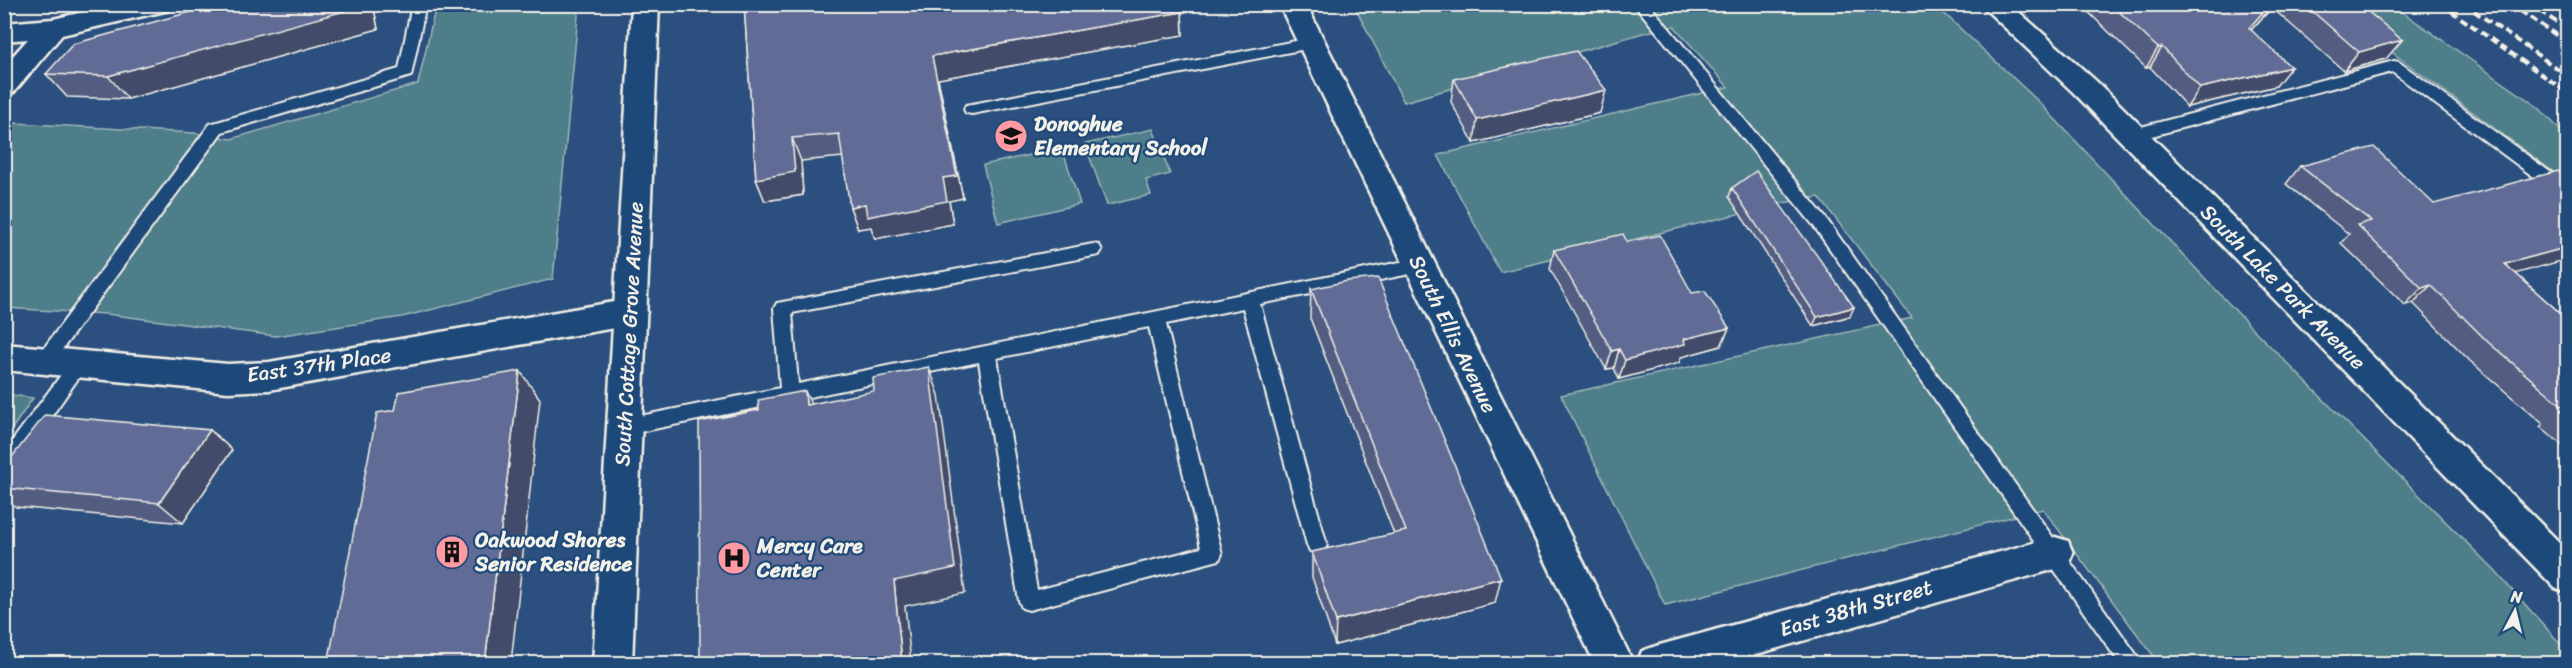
<svg xmlns="http://www.w3.org/2000/svg" width="2572" height="668" font-family="Sriracha,sans-serif">
<rect width="100%" height="100%" fill="#2b507f"/>
<filter id="ink" filterUnits="userSpaceOnUse"><feTurbulence type="fractalNoise" baseFrequency=".0167" numOctaves="2"/><feDisplacementMap in="SourceGraphic" scale="12" xChannelSelector="R" yChannelSelector="G"/><feConvolveMatrix kernelMatrix="1 2 1 2 8 2 1 2 1" color-interpolation-filters="sRGB"/></filter>
<g filter="url(#ink)">
<!-- green -->
<path fill="#4e7e89" stroke="#a1b8b8" stroke-width="1.5" d="M436 5H579L553 279 402 317 276 336 106 314 5 308V134L14 123 194 133 231 139 418 84Z
M1354 5H1935L2037 100 2251 327 2494 570 2567 651V663H2159L2043 509 1665 605 1561 395 1912 318 1819 197 1783 203 1500 272 1438 155 1728 87 1674 26 1643 33 1404 102Z
M2328 5H2392L2538 107 2567 137V182Z
M1153 129 1170 174 1146 180 1151 195 1107 205 1085 144Z
M1062 148 1080 204 998 223 983 165Z
M5 394 33 398 5 439 4 394Z"/>
<g fill="none" stroke-linecap="round" stroke-linejoin="round">
<defs>
<path id="lane" d="M412 4H426L411 76 222 132 50 366 44 368 38 366 35 361 38 356 210 124 399 69Z
M1634 4H1649L1825 217 2143 664H2120L1813 225Z
M1311 38 1319 43 1316 47 972 114 966 113 964 109 966 105 972 104Z
M2394 61 2399 62 2568 185V200L2562 198 2392 72 2133 141 2127 139 2125 135 2127 131 2133 129Z
M1093 244 1099 245 1102 250 1099 255 792 313 798 384 1420 258 1426 260 1429 265 1426 270 1420 272 1260 304 1327 545 1324 551 1317 554 1310 551 1307 545 1243 308 1166 324 1222 554 1219 560 1029 610 1022 608 1019 601 979 362 625 435 618 433 616 427 618 421 625 419 780 388 774 308 777 303ZM1149 327 1201 548 1037 590 997 358Z
M78 358 84 360 87 365 84 370 11 474 4 476V452L72 360Z"/>
<path id="street" d="M118 4H172L169 10 62 35 14 92 4 95V66L28 39 4 41V23L53 19Z
M1279 4H1306L1634 664H1595Z
M631 299 643 303 647 312 643 321 631 325 269 390 228 392 4 370V344L228 364 269 362Z
M2055 537 2068 541 2073 553 2068 565 2055 569 1722 664H1637L1642 651 1656 646Z"/>
<path id="secondary" d="M632 4H659L632 664H593Z
M1980 4H2010L2096 81 2568 551V593L2555 588 2076 95Z"/>
</defs>
<!-- lane casing -->
<use href="#lane" stroke="#f4f1e8" stroke-width="4"/>
<!-- street casing -->
<use href="#street" stroke="#f4f1e8" stroke-width="5"/>
<!-- secondary casing -->
<use href="#secondary" stroke="#f4f1e8" stroke-width="5"/>
<!-- lane -->
<use href="#lane" fill="#1f4a7a" fill-rule="evenodd"/>
<!-- street -->
<use href="#street" fill="#1f4a7a" fill-rule="evenodd"/>
<!-- secondary -->
<use href="#secondary" fill="#1f4a7a" fill-rule="evenodd"/>
<!-- rail -->
<path stroke="#f4f1e8" stroke-width="4" stroke-dasharray="8 4" stroke-linecap="butt" d="M2441 4 2568 93
M2464 4 2568 76
M2510 4 2568 43
M2530 4 2568 30"/>
</g>
<!-- wall -->
<path fill="#535d81" stroke="#f4f1e8" stroke-width="1.5" d="M220 4H373L378 29 128 99 67 97 46 74Z
M744 4 1182 12 1183 35 938 79 963 198 949 201 953 224 875 239 871 227 858 229 850 207 843 157 801 161 803 195 765 201 756 179Z
M2080 4H2359L2386 59 2344 71 2272 8 2251 30 2276 86 2187 107 2150 67 2146 68Z
M1454 79 1600 113 1474 143 1451 102Z
M2300 166 2434 204 2516 274 2568 320V450L2540 427 2543 424 2470 361 2413 303 2405 305 2341 243 2349 234 2286 184Z
M1732 188 1850 316 1813 326 1729 197Z
M1627 242 1692 293 1729 328 1721 346 1681 357 1679 363 1619 379 1614 368 1606 369 1550 269 1554 250Z
M1311 289 1495 603 1335 645 1312 577V552L1394 534 1310 318Z
M210 430 232 450 183 523 16 507 4 498V467Z"/>
<!-- shaded-wall -->
<path fill="#434c69" stroke="#f4f1e8" stroke-width="1.5" d="M363 4H373L378 29 128 99 108 76Z
M2270 4H2274L2236 47 2249 28Z
M1182 12 1183 35 938 79 963 198 949 201 953 224 875 239 871 227 858 229 850 207 943 178 932 56Z
M2402 40 2386 59 2344 71 2359 52Z
M2162 47 2150 67 2146 68 2158 48Z
M2291 67 2276 86 2187 107 2200 88Z
M1606 90 1600 113 1474 143 1477 120Z
M792 138 801 161 803 195 765 201 756 179Z
M2568 247V259L2486 282 2505 264Z
M2431 285 2413 303 2405 305 2422 288Z
M1854 307 1850 316 1813 326 1817 317Z
M1729 328 1721 346 1681 357 1679 363 1619 379 1625 360 1684 339Z
M1619 349 1614 368 1606 369 1612 351Z
M929 367 939 395 965 593 905 606 911 663H902L894 581Z
M520 371 540 399 511 663H485Z
M805 391 817 418 806 405Z
M210 430 232 450 183 523 159 503Z
M1501 578 1495 603 1335 645 1336 621Z"/>
<!-- building -->
<path fill="#606c96" stroke="#f4f1e8" stroke-width="1.5" d="M220 4H363V6L108 76 46 74 73 44Z
M744 4H1179L1182 12 932 56 957 176 943 178 947 201 867 217 865 204 850 207 839 134 792 138 795 172 756 179Z
M2111 4H2270L2249 28 2291 67 2200 88 2162 47 2158 48Z
M2304 4H2359L2402 40 2359 52Z
M1576 51 1606 90 1477 120 1454 79Z
M2374 147 2434 204 2558 171 2568 178V247L2505 264 2568 320V415L2561 410 2565 408 2489 343 2431 285 2422 288 2357 225 2371 221 2300 166Z
M1756 171 1854 307 1817 317 1732 188Z
M1623 234 1627 242 1660 235 1692 293 1705 291 1729 328 1684 339 1685 344 1625 360 1619 349 1612 351 1554 250Z
M1378 278 1501 578 1336 621 1312 552 1406 531 1311 289 1347 281Z
M929 367 955 568 894 581 902 663H700L699 422 759 410 758 400 805 391 806 405 874 391 873 378Z
M520 371 485 663H328L377 413 395 410 399 392Z
M45 415 210 430 159 503 4 488V467Z"/>
</g>
<!-- icons -->
<defs>
<symbol id="school-disc" viewBox="-11 -11 22 22"><circle r="9.5" fill="#ff9aa2" stroke="#1f4a7a"/><path d="M0-5L7-2L0 1L-7-2ZM-4 1L0 2.5L4 1V4Q0 6-4 4Z" fill="#111"/></symbol>
<symbol id="building-disc" viewBox="-11 -11 22 22"><circle r="9.5" fill="#ff9aa2" stroke="#1f4a7a"/><path d="M-4-6H4V6H1V3H-1V6H-4ZM-2.5-4.3h1.7v1.8h-1.7ZM.8-4.3h1.7v1.8H.8ZM-2.5-1h1.7V.8h-1.7ZM.8-1h1.7V.8H.8Z" fill="#111"/></symbol>
<symbol id="hospital-disc" viewBox="-11 -11 22 22"><circle r="9.5" fill="#ff9aa2" stroke="#1f4a7a"/><path d="M-5-5h3v3.5h4V-5h3V5h-3V1.5h-4V5h-3Z" fill="#111"/></symbol>
</defs>
<g fill-rule="evenodd">
<use href="#school-disc" x="992" y="117" width="38" height="38"/>
<use href="#building-disc" x="433" y="533" width="38" height="38"/>
<use href="#hospital-disc" x="715" y="539" width="38" height="38"/>
</g>
<g text-anchor="middle" dominant-baseline="central" stroke-width="4.5" stroke-linejoin="round" paint-order="stroke">
<!-- poi labels -->
<g font-size="21" font-weight="bold" fill="#f4f1e8" stroke="#1f4a7a" text-anchor="start">
<text x="1034" y="124">Donoghue<tspan x="1034" dy="24">Elementary School</tspan></text>
<text x="475" y="540">Oakwood Shores<tspan x="475" dy="24">Senior Residence</tspan></text>
<text x="757" y="546">Mercy Care<tspan x="757" dy="24">Center</tspan></text>
</g>
<!-- street labels -->
<g font-size="21" fill="#f4f1e8" stroke="#1f4a7a">
<text transform="translate(2283 287) rotate(45)">South Lake Park Avenue</text>
<text transform="translate(629 334) rotate(-87)">South Cottage Grove Avenue</text>
<text transform="translate(1453 334) rotate(64)">South Ellis Avenue</text>
<text transform="translate(319 365) rotate(-8)">East 37th Place</text>
<text transform="translate(1856 608) rotate(-16)">East 38th Street</text>
</g>
</g>
<!-- margin -->
<rect width="2572" height="668" fill="none" stroke="#1f4a7a" stroke-width="24"/>
<rect x="12" y="12" width="2548" height="644" fill="none" stroke="#f4f1e8" stroke-width="2" filter="url(#ink)"/>
<!-- north arrow -->
<g transform="translate(2515 611) rotate(7)" stroke="#1f4a7a" stroke-width="4.5" paint-order="stroke">
<path d="M0-4.5L10 22L0 15L-10 22Z" fill="#f4f1e8"/>
<text y="-9" font-size="16" font-weight="bold" text-anchor="middle" fill="#f4f1e8">N</text>
</g>
</svg>
